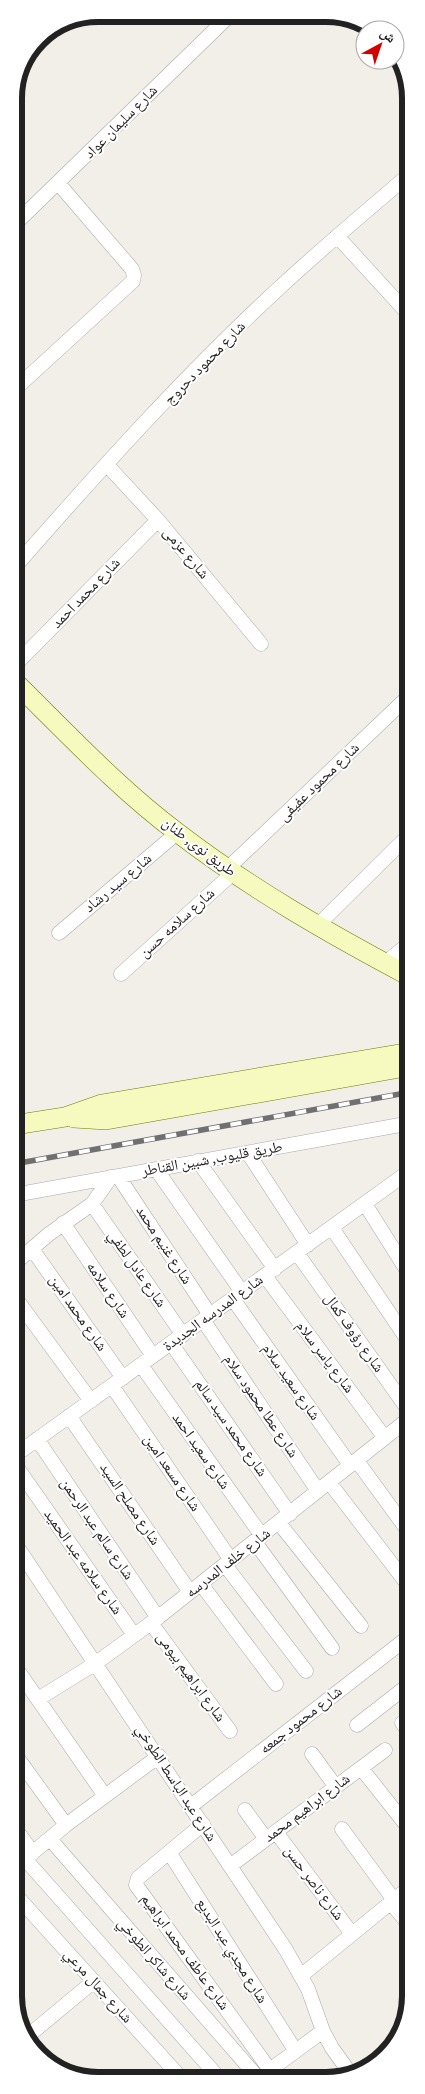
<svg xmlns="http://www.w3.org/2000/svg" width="425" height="2094" font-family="'Source Sans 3','Noto Naskh Arabic',sans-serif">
<rect width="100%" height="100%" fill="#f2efe9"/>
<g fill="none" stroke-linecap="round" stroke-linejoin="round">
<defs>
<path id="minor" d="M14 225 227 18
M337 236 411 317
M14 390 133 281 134 275 132 269 58 183
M107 465 158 520 261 644
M14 568C97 473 184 376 277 290 320 250 365 212 411 173
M14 666 158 520
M227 869 411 694
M318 925 411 833
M59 933 177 833
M385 963 411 942
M121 974 233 873
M248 1153 308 1245
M198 1161 275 1269
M156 1169 242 1292
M118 1176 210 1315
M14 1195 411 1123
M92 1204 183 1335
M365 1204 411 1277
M63 1223 153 1356
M332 1228 411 1345
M32 1249 123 1378
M297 1253 411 1414
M14 1264 49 1234 92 1204 111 1177
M265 1276 385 1438
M14 1296 91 1401
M233 1299 350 1465
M203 1320 318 1491
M171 1343 290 1514
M141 1365 262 1536
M112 1386 231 1560
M69 1416 190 1592
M403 1424 411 1434
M37 1439 158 1618
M14 1456 411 1170
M357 1461 411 1535
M14 1463 134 1635
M329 1482 408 1585
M279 1523 361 1626
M14 1542 286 1950 308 1989 323 2031 332 2048 350 2073
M255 1542 332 1648
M225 1565 306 1671
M201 1584 276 1684
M151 1623 230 1731
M14 1665 105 1796
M38 1699 96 1663 151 1623 411 1417
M402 1723 411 1734
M357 1725 411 1683
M14 1753 66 1825
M312 1754 336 1787
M361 1768 411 1831
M191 1806 411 1635
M245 1810 266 1839
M203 1824 138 1878 136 1885 270 2070
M14 1827 33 1853
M342 1829 394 1900
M276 1832 352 1934
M50 1839 259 2079
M169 1852 295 2050
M25 1859 220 2079
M230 1866 385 1750
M14 1868 66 1825 159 1756
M14 1893 182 2079
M390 1902 411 1927
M302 1975 411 1886
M28 2036 94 1981
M263 2075 323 2031"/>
<path id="secondary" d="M14 681C67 733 119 789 178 833 251 889 330 934 411 977
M74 1118 106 1120 411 1066
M14 1125 65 1117 102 1104 411 1052"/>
</defs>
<!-- minor casing -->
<use href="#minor" stroke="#a9a9a9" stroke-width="15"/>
<!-- secondary casing -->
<use href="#secondary" stroke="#707d05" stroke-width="20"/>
<!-- minor -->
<use href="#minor" stroke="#fff" stroke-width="14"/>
<!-- secondary -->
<use href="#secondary" stroke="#f7fabf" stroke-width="19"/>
<defs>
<path id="rail" d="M14 1164 411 1092"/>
</defs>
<!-- rail casing -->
<use href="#rail" stroke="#707070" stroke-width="5.5"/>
<!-- rail -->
<use href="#rail" stroke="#fff" stroke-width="4" stroke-dasharray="11" stroke-linecap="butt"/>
</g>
<g text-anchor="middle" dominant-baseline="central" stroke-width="4" stroke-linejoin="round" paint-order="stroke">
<!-- street labels -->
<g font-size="15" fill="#222" stroke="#fff">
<text transform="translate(121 122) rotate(-45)">شارع سليمان عواد</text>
<text transform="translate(205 363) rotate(-46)">شارع محمود دحروج</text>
<text transform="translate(186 553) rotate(50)">شارع عزمى</text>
<text transform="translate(86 593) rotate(-46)">شارع محمد احمد</text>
<text transform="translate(319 782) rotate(-44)">شارع محمود عفيفى</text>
<text transform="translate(199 847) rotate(37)">طريق نوى, طنان</text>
<text transform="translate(118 883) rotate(-40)">شارع سيد رشاد</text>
<text transform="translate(177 923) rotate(-42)">شارع سلامه حسن</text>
<text transform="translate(212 1159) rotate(-10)">طريق قليوب, شبين القناطر</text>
<text transform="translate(164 1245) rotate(57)">شارع غنيم محمد</text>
<text transform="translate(137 1269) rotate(55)">شارع عادل لطفي</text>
<text transform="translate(108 1290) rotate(56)">شارع سلامه</text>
<text transform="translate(78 1313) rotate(55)">شارع محمد امين</text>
<text transform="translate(213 1313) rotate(-36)">شارع المدرسه الجديدة</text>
<text transform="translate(354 1333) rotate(55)">شارع رؤوف كمال</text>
<text transform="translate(325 1357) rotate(53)">شارع ياسر سلام</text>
<text transform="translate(291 1382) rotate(55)">شارع سعيد سلام</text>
<text transform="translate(261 1406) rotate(56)">شارع عطا محمود سلام</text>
<text transform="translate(231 1428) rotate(55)">شارع محمد سيد سالم</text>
<text transform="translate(201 1451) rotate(55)">شارع سعيد احمد</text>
<text transform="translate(172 1473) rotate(56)">شارع مسعد امين</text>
<text transform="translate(130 1504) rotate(56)">شارع مصلح السيد</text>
<text transform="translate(97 1529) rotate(56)">شارع سالم عبد الرحمن</text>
<text transform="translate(83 1562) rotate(55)">شارع سلامه عبد الحميد</text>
<text transform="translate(228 1563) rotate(-38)">شارع خلف المدرسه</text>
<text transform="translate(191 1677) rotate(54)">شارع ابراهيم بيومى</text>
<text transform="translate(301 1720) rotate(-38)">شارع محمود جمعه</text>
<text transform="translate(176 1783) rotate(57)">شارع عبد الباسط الطوخي</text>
<text transform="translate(307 1808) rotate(-37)">شارع ابراهيم محمد</text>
<text transform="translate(314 1883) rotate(53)">شارع ناصر حسن</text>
<text transform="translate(232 1951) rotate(58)">شارع مجدي عبد البديع</text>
<text transform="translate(185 1952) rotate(54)">شارع عاطف محمد ابراهيم</text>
<text transform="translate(154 1959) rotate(49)">شارع شاكر الطوخي</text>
<text transform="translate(98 1986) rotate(48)">شارع جمال مرعي</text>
</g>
</g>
<!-- crop -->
<path d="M0 0H425V2094H0ZM98 22H326A76 76 0 0 1 402 98V1996A76 76 0 0 1 326 2072H98A76 76 0 0 1 22 1996V98A76 76 0 0 1 98 22Z" fill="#fff" fill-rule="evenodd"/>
<path fill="none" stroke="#222" stroke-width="6" d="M98 22H326A76 76 0 0 1 402 98V1996A76 76 0 0 1 326 2072H98A76 76 0 0 1 22 1996V98A76 76 0 0 1 98 22Z"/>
<!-- north arrow -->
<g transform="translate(380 45) rotate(40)"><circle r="24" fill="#ffffff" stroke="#a7a7a7"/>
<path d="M0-4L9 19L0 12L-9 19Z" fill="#d40000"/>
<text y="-8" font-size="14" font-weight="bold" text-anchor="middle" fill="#222222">ش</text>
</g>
</svg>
